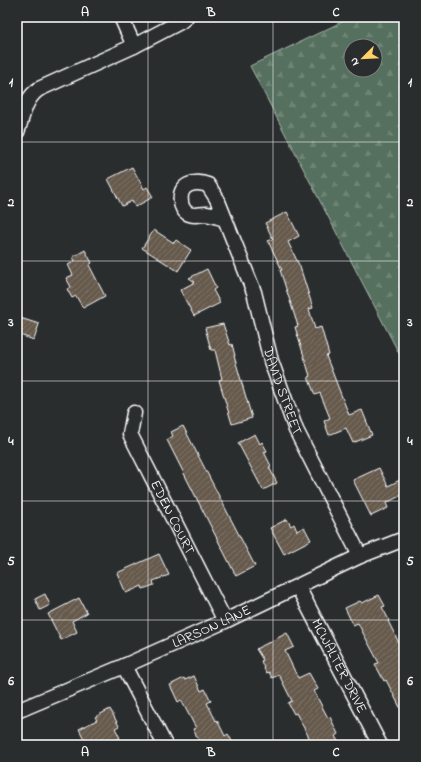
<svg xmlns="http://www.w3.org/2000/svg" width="421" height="762" font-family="'Indie Flower',sans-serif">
<defs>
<pattern id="forest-firs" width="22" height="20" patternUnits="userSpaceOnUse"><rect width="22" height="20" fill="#556f5e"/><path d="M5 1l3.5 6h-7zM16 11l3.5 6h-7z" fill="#6e8576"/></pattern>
<pattern id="building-hatch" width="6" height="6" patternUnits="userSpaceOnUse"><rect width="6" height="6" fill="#665a4d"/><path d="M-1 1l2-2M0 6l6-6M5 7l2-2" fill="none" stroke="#7d7368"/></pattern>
</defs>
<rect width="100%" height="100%" fill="#2a2d2e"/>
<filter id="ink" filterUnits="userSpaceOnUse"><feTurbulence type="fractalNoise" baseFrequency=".025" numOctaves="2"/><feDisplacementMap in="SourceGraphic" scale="8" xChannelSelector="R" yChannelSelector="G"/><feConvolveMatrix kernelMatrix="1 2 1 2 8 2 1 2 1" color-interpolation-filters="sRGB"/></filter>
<g filter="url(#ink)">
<!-- forest -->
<path fill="url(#forest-firs)" stroke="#aab7ae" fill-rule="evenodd" d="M352 17H404V363L250 66ZM351 46H375V70H351Z"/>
<!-- building -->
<path fill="url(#building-hatch)" stroke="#fff" d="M132 167 144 189 147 187 153 197 135 207 132 201 122 206 108 179Z
M287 212 299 236 288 242 300 267 313 308 309 309 315 329 321 327 329 355 326 356 349 415 362 410 372 435 353 443 346 428 329 435 324 421 330 418 320 393 315 395 308 377 310 376 295 327 298 326 280 270H282L268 241 273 239 265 223Z
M154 230 174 243 176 240 191 250 178 271 142 248Z
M85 250 92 263 89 265 105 296 83 308 76 296 72 298 67 289 71 287 66 278 73 275 68 265 75 261 73 257Z
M207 269 216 288 213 290 220 303 194 316 180 290 195 282 189 278Z
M17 317 39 324 34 340 17 334Z
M223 324 230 345 232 344 235 356H234L252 418 232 424 219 380 222 379 215 350H211L205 328Z
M183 426 255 566 236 576 167 440 173 436 171 432Z
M255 434 260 444 262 442 267 451 264 452 271 466 269 467 277 483 263 490 238 443Z
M379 468 388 486 404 478V494L386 503 388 508 371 516 353 480Z
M287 519 291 526 294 524 297 531 304 527 311 540 284 554 270 528Z
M159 554 169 575 153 581 154 585 143 589 142 586 126 593 117 573Z
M45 594 50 605 40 610 35 599Z
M379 595 385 606 382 607 389 620 388 621 404 653V715L386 680 384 681 375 664 379 663 363 633 358 623 353 625 345 608 360 601 362 603Z
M79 598 87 613 72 621 77 632 61 640 48 614Z
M287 633 294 647 285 651 298 678 309 673 318 689 314 691 328 718 330 717 338 734 335 736 340 745H313L296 713 294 714 288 703 292 701 279 675 272 678 269 672 266 673 261 661 263 660 256 649Z
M194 676 201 691 205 689 211 701 207 703 216 721 217 720 225 736 228 734 234 745H201L193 729 196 728 181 700 178 702 170 685 184 678 185 680Z
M110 709 119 726 115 728 120 738 106 745H91L88 739 85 741 79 729 97 720 95 717Z"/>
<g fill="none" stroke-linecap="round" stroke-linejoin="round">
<defs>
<g id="street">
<path d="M121 17 134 46"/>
<path d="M17 132C23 117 24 99 39 89L134 46 180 22 186 17"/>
<path id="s1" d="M225 219C219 217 212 215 206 214 200 214 193 217 187 213 184 211 181 206 181 202 178 184 195 180 208 185L217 199 254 292 271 361 296 430 360 556"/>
<path id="s2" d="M134 413 130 434 225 621"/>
<path id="s3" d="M298 587 380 745"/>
<path d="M124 666 165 745"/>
<path id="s4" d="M17 711 124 666 225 621 360 556 404 539"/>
</g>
</defs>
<!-- street casing -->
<use href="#street" stroke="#fff" stroke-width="17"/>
<!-- street -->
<use href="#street" stroke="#2a2d2e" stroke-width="14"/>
</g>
</g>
<!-- grid -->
<path fill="none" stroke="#fff" stroke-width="1" stroke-opacity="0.55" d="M148 17V745M273 17V745M17 142H404M17 261H404M17 381H404M17 501H404M17 620H404"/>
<g text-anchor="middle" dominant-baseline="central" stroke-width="3.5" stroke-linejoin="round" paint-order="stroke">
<!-- street labels -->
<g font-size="14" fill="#fff" stroke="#2a2d2e">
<text stroke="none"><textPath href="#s1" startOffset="312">DAVID STREET</textPath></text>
<text stroke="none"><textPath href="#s2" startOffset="115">EDEN COURT</textPath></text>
<text stroke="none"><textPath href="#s4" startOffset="212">LARSON LANE</textPath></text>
<text stroke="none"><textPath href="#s3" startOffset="89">MCWALTER DRIVE</textPath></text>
</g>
</g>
<!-- margin -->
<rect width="421" height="762" fill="none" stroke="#2a2d2e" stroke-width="44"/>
<!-- north arrow -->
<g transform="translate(363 58) rotate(246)"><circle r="19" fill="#2a2d2e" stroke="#7f8182"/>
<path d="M0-3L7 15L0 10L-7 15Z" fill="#ffd166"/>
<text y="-6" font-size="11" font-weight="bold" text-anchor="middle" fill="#ffffff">N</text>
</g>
<rect x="22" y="22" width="377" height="718" fill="none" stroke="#fff" stroke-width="1.5"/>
<g font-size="13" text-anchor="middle" font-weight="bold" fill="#fff">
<text x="85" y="16">A</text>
<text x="211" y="16">B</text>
<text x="336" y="16">C</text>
<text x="11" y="86">1</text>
<text x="410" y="86">1</text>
<text x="11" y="206">2</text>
<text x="410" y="206">2</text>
<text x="11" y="326">3</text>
<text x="410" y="326">3</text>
<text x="11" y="445">4</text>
<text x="410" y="445">4</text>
<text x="11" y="565">5</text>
<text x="410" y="565">5</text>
<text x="11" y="685">6</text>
<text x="410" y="685">6</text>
<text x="85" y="756">A</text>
<text x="211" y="756">B</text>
<text x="336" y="756">C</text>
</g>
</svg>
